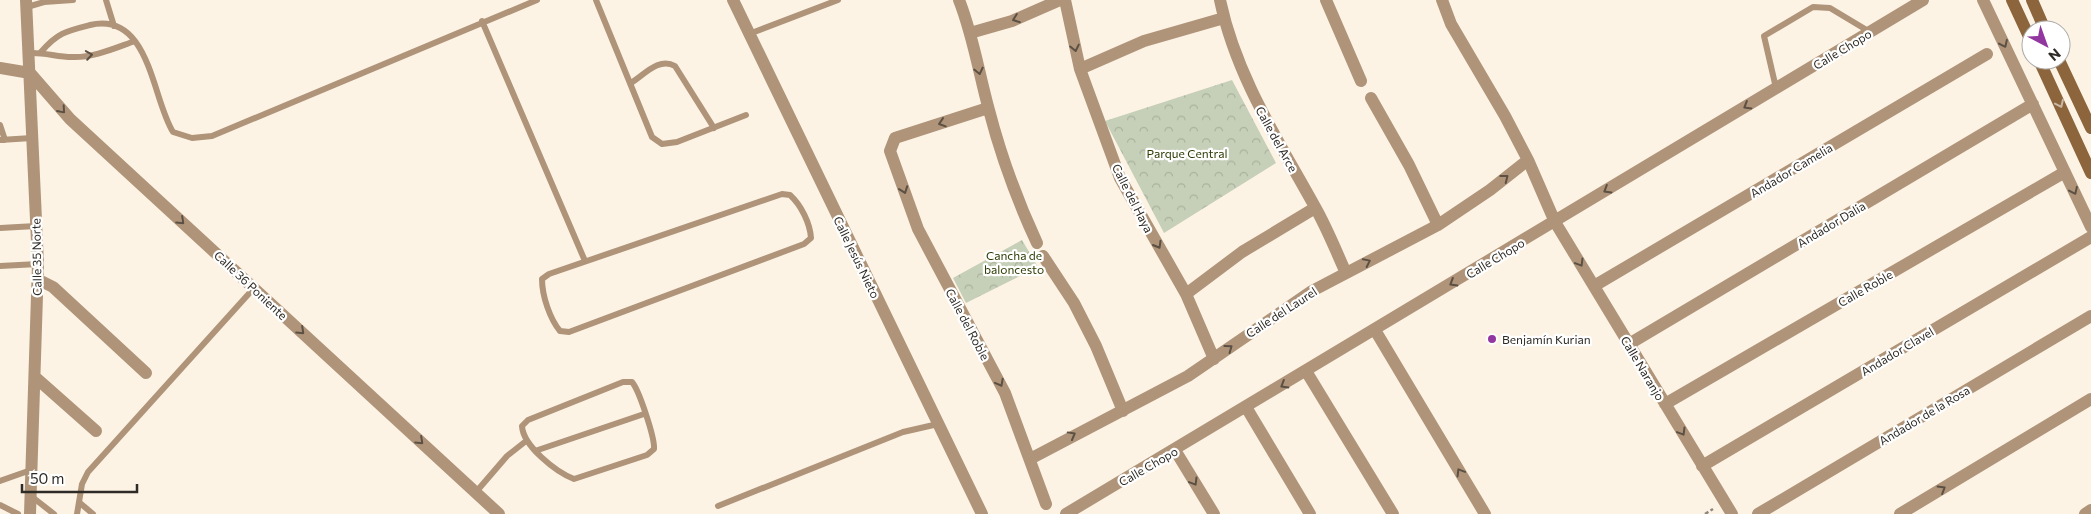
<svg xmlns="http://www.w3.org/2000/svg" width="2091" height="514" font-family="Commissioner,sans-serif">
<defs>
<pattern id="park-crowns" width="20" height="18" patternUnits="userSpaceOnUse" patternTransform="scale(1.25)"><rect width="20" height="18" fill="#c6cfb8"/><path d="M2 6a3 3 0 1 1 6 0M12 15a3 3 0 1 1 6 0" fill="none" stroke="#aab29e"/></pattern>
</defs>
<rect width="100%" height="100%" fill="#fcf3e5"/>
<!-- park -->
<path fill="url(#park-crowns)" d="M1232 80 1276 163 1164 233 1105 121Z
M1022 240 1038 267 966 303 953 278Z"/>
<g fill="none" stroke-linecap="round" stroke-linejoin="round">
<!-- path -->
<path stroke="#8d877e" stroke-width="2.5" stroke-dasharray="4 2.5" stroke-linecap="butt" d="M1705 514 1713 509"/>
<!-- lane -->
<path stroke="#af9479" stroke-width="6" d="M106 0 114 26
M596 0 652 137 662 144 677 142 746 115
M27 7 44 2 73 0
M482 21 585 261
M749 34 838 0
M41 52C57 33 66 31 90 25 150 11 152 99 173 132L192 138 212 136 537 0
M29 53C44 52 57 57 72 57 93 58 115 48 135 41
M631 83C645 74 659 57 675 66L714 128
M1776 88 1764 36 1813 7 1830 8 1870 32
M0 125 5 140
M0 140 32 138
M782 194 790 195C801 205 810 223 811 238L804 244 569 332 560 331C550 319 542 296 542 279L549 274Z
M0 228 36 226
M0 266 38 264
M623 382H632C639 390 655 438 654 449L647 455 574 479C556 472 523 446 522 426L528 420Z
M535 451 644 414
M0 481 31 470
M476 492 507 456 526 441
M31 496 54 514
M80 503 93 514
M0 505 18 514
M718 506 903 432 938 424
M77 514 82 484 88 472 254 288"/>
<!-- street -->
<path stroke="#af9479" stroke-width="12" d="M26 0 38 264 30 514
M733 0 982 514
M959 0C973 35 979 74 989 110 1001 156 1017 200 1037 243
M1065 0 1080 69 1120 178 1186 294 1214 359
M1220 0C1236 76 1278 140 1315 207 1327 228 1336 251 1346 273
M1326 0 1361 81
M1442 0 1451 24 1505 116 1528 160 1555 222 1732 514
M1983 0 2091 227
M970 33 1012 21 1060 0
M0 68 30 73 70 119 499 514
M1080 69 1144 41 1224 18
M1371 98 1409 165 1438 225
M988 108 895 138 890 151 918 229 1005 393 1046 504
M1043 256 1074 303 1096 346 1123 411
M37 279 53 287 146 373
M1594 286 1987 54
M1186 294 1242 252 1315 208
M1375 330 1485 514
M1629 344 2033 104
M1306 371 1393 514
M35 377 96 431
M1665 404 2065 172
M1246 407 1310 514
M1175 450 1214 514
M1030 459 1188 376 1312 291 1438 225 1490 190 1528 160
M1702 466 2091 237
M1066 514 1923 0
M1758 514 2091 316
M1900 514 2091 399
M2085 514 2091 510"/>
<!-- secondary -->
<path stroke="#8c653d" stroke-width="12" d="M2012 0 2031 41
M2032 0 2045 30
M2039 60 2091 173
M2059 60 2091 128"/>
</g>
<!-- one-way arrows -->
<defs><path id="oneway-chevron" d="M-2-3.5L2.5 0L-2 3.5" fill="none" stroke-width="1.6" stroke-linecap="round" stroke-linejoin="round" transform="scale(1.25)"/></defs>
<g stroke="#5b5043">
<use href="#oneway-chevron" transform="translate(1016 19) rotate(160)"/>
<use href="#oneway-chevron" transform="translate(2004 44) rotate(65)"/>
<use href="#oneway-chevron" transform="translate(1075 48) rotate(78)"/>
<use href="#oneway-chevron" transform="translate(89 55) rotate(-9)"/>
<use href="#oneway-chevron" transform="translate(979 71) rotate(77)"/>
<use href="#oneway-chevron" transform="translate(1747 106) rotate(149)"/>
<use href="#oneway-chevron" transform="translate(62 110) rotate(49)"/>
<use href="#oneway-chevron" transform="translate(942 123) rotate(162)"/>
<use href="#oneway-chevron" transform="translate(1505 178) rotate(-38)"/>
<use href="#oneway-chevron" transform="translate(904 190) rotate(70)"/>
<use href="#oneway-chevron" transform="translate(1607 190) rotate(149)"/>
<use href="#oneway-chevron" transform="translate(2074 191) rotate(65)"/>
<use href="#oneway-chevron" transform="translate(181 221) rotate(43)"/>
<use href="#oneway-chevron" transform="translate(1158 245) rotate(60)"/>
<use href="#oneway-chevron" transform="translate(1367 262) rotate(-26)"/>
<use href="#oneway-chevron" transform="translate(1580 263) rotate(59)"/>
<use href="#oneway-chevron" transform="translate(1453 283) rotate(149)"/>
<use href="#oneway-chevron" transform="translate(301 331) rotate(43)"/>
<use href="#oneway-chevron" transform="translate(1229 348) rotate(-36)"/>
<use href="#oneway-chevron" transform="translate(1000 383) rotate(62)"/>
<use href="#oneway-chevron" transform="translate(1284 385) rotate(149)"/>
<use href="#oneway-chevron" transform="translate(1682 432) rotate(59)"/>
<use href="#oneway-chevron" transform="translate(1072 435) rotate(-29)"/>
<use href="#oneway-chevron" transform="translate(420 441) rotate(43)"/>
<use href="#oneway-chevron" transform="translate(1460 472) rotate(-121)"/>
<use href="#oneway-chevron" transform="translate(1194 482) rotate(59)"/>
<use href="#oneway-chevron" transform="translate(1942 489) rotate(-31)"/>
</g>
<use stroke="#cbbaa8" href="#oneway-chevron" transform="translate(2060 104) rotate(65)"/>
<!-- markers -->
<circle fill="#9236a0" stroke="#fff" stroke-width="2" cx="1492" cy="339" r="5"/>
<g text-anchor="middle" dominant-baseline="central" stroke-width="4.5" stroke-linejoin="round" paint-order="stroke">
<!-- street labels -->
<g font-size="12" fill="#2e2b26" stroke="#fff">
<text transform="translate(1842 49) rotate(-31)">Calle Chopo</text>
<text transform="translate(1277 139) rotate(61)">Calle del Arce</text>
<text transform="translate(1791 170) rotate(-31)">Andador Camelia</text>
<text transform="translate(1133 198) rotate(63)">Calle del Haya</text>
<text transform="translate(1831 224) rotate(-31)">Andador Dalia</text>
<text transform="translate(36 257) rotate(-91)">Calle 35 Norte</text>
<text transform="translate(857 257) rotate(64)">Calle Jesús Nieto</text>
<text transform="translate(1495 258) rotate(-31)">Calle Chopo</text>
<text transform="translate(251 285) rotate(43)">Calle 36 Poniente</text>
<text transform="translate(1865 288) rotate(-30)">Calle Roble</text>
<text transform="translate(1281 312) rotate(-33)">Calle del Laurel</text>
<text transform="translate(968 324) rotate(62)">Calle del Roble</text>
<text transform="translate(1897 351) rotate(-31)">Andador Clavel</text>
<text transform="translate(1643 368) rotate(59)">Calle Naranjo</text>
<text transform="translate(1924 415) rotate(-31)">Andador de la Rosa</text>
<text transform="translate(1148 466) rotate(-30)">Calle Chopo</text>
</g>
<!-- park labels -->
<g font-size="12" fill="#2d3c03" stroke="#fff">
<text x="1187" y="153">Parque Central</text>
<text x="1014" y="255">Cancha de<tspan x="1014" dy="14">baloncesto</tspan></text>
</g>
<!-- poi labels -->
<g font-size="12" fill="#2e2b26" stroke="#fff" text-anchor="start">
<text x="1502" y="339">Benjamín Kurian</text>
</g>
</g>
<!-- north arrow -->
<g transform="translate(2046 45) rotate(139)"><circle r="24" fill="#ffffff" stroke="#abaaa8"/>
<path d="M0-4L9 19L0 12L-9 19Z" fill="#9236a0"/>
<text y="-8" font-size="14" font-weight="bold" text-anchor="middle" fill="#2e2b26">N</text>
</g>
<!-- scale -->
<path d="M22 484v8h115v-8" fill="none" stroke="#2e2b26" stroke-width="2.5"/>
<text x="30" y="484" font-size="15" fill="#2e2b26" stroke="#ffffff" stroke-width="4" paint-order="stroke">50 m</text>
</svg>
